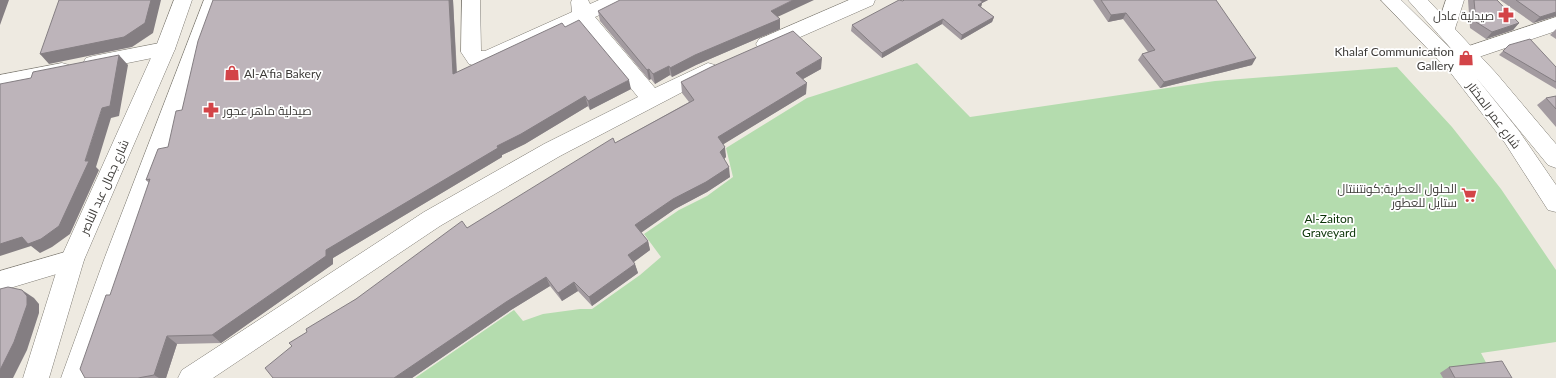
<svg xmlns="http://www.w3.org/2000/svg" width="1556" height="378" font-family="Lato,Cairo,sans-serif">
<rect width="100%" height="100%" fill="#eeeae1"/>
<!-- green -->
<path fill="#b4dcae" d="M917 63 970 117 1215 81 1397 67 1452 127 1501 189 1556 270V342L1481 353 1494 378H415L514 310 523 321 543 314 580 309H592L640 275 661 257 644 234 679 210 707 196 733 177 726 148 807 98Z"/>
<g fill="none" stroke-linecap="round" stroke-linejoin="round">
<defs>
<path id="street" d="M462 0H480L481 51H485L572 12 571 2 572 0H588L590 4 599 0H625L623 5 595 17 655 88 708 63 715 65 718 70 715 75 560 156 440 226 213 378H178L182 370 424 212 544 144 638 97 579 24 495 63 476 66 469 64 461 52Z
M849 0H875L873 5 773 49 766 51 759 49 756 44 759 39Z
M1446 0H1464L1453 35 1446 37 1439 35 1436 30Z
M1556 17V31L1467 61 1460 59 1457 54 1460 49Z
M165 42 172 44 175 49 172 54 93 70 86 68 83 63 86 58 93 56Z
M62 63 69 65 72 70 69 75 0 89V75Z
M72 250 80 253 84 260 80 267 0 291V271Z"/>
<path id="secondary" d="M174 0H192L175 49 84 260 49 378H23L60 260 155 49Z
M204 0H222L129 257 87 378H61L105 257Z
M1381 0H1401L1455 53 1408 0H1428L1496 73 1556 144V168L1548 165 1475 76 1519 131 1556 185V212L1548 210 1505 143 1450 72Z"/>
</defs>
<!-- street casing -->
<use href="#street" stroke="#807d75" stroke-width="1"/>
<!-- secondary casing -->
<use href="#secondary" stroke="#807d75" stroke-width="1"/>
<!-- street -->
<use href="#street" fill="#fff" fill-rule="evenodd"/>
<!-- secondary -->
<use href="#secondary" fill="#fff" fill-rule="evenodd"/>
</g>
<!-- wall -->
<path fill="#a39ba0" d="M213 0H453L457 72 565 27 631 89 590 110 588 106 525 144 502 155V157L333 258V264L221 343 177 344 166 378H85L149 183 146 180 168 147 182 110Z
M904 0H988L982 3 981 7 994 17 992 22 961 40 942 24 882 58 851 31 852 25Z
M1093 0H1216L1252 65 1160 88 1138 60 1142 54 1148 52 1123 19 1108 22Z
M1468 0H1497L1519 23 1513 30 1486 39 1470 28Z
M1500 0H1556V16L1533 23Z
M598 11 778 17 780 29 696 65 672 77 670 75 655 84 651 79 649 80 600 21Z
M1556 29V39L1550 35Z
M1503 51 1556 67V89L1499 55Z
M821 69 803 79 806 94 723 144 726 157 724 159 730 177 707 192 675 209 641 232 648 241 650 250 634 262 638 273 592 306 578 291 562 301 550 286 511 310 412 378H273L292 346 356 299 467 228 615 143 689 102 682 93 681 82Z
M1556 96V127L1537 105 1546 98Z
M1449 367 1512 378H1443L1440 373Z"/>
<!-- shaded-wall -->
<path fill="#847e82" d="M0 0H9L0 25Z
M151 0H161L153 33 132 47 49 64 40 54Z
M449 0H453L457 83 453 74Z
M793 0H814L771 20V11Z
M980 0H988L982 3 981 7 976 10Z
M1556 12V16L1533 23 1540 17Z
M1126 13 1123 19 1108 22 1111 15Z
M994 17 992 22 961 40 962 35Z
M780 19V29L696 65 672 77 670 68 695 55Z
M943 19 942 24 882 58V53Z
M1519 23 1513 30 1486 39 1492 32Z
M119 55 128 65 119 116 111 118 96 167 99 170 70 234 52 247 40 253 31 246 0 256V244L85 161Z
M822 58 821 69 796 83V73Z
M1256 58 1252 65 1160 88 1164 82Z
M669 66 670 75 655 84 653 74Z
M649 69 651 79 649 80 647 70Z
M629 80 631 89 590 110 588 101Z
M807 83 806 94 719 147 718 137Z
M585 96 588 106 525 144 502 155V157L333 258V264L221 343 212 335 326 250 497 146Z
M725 147 726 157 721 162 720 152Z
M729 167 730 177 707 192 675 209 638 235 635 225 673 199Z
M648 241 650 250 631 264 628 255Z
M635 264 638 273 592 306 589 297Z
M546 277 550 286 511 310 412 378H394L506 302Z
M574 282 578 291 562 301 558 293Z
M22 290 34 298 39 304V313L27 350 13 378H0V370Z
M167 336 177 344 166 378H159L154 375Z"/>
<!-- building -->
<path fill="#bdb4ba" stroke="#847e82" d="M59 0H151L145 23 124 37 40 54Z
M213 0H449L453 74 562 23 565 27 579 20 629 80 588 101 585 96 521 134 497 146 498 148 326 250V256L212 335 167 336 154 375 138 378H85L80 369 106 295H110L150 179 146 180 158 149 168 147 176 111 182 110 198 41Z
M620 0H793L771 11 780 19 695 55 670 68 669 66 653 74 649 69 647 70 598 11Z
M899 0 903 1 904 0H980L983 2 978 5 994 17 962 35 943 19 882 53 852 25Z
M1101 0H1216L1256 58 1164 82 1142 54 1155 50 1126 13 1111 15Z
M1474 0H1497L1519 23 1492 32 1476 22Z
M1516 0H1556V12L1540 17Z
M793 31 822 58 796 73 807 83 718 137 725 147 720 152 729 167 706 182 673 199 635 225 648 241 628 255 635 264 589 297 574 282 558 293 546 277 506 302 394 378H273L265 368 292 346 289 343 307 332 306 329 356 299 462 221 467 228 613 138 615 143 694 100 681 82 711 67Z
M1530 39 1556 67V82L1503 51 1509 45Z
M119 55 110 106 102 108 85 161H89L59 226 41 239 28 244 22 237 0 244V84L31 78 33 72Z
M1556 96V109L1546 98Z
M8 287 22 290 27 296V305L14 342 0 370V289Z
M1502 361 1512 378H1455L1449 367Z"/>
<!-- icons -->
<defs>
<symbol id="pharmacy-bare" viewBox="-9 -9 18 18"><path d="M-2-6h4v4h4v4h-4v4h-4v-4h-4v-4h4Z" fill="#d34448" stroke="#fff" stroke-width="2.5" paint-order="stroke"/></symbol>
<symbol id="shop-bare" viewBox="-9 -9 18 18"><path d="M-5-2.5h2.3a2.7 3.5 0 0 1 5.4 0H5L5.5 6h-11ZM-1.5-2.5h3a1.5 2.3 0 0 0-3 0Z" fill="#d34448" stroke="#fff" stroke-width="2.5" paint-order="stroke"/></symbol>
<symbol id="supermarket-bare" viewBox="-9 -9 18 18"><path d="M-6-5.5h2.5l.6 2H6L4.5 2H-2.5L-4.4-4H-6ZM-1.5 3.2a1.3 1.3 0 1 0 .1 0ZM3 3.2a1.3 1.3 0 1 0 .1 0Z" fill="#d34448" stroke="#fff" stroke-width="2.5" paint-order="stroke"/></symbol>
</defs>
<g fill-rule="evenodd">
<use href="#pharmacy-bare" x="1495" y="4" width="22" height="22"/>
<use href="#shop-bare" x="1455" y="47" width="22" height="22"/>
<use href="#shop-bare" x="221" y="62" width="22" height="22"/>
<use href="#pharmacy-bare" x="200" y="99" width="22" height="22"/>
<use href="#supermarket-bare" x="1458" y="184" width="22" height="22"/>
</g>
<g text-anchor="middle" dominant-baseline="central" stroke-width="3.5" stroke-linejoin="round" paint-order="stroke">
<!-- poi labels -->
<g font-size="12" fill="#3d3b38" stroke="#fff" text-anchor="end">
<text x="1494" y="15">صيدلية عادل</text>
<text x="1454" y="51">Khalaf Communication<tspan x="1454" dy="14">Gallery</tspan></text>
<text x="244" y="73" text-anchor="start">Al-A'fia Bakery</text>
<text x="223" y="110" text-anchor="start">صيدلية ماهر عجور</text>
<text x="1457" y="188">الحلول العطرية;كونتننتال<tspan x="1457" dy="14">ستايل للعطور</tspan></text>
</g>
<!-- street labels -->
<g font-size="12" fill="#3d3b38" stroke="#fff">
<text transform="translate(1494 115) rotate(53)">شارع عمر المختار</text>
<text transform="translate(104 187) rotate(-66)">شارع جمال عبد الناصر</text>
</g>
<!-- park labels -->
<g font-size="12" fill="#0a3306" stroke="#fff">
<text x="1329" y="218">Al-Zaiton<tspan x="1329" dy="14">Graveyard</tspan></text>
</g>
</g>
</svg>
